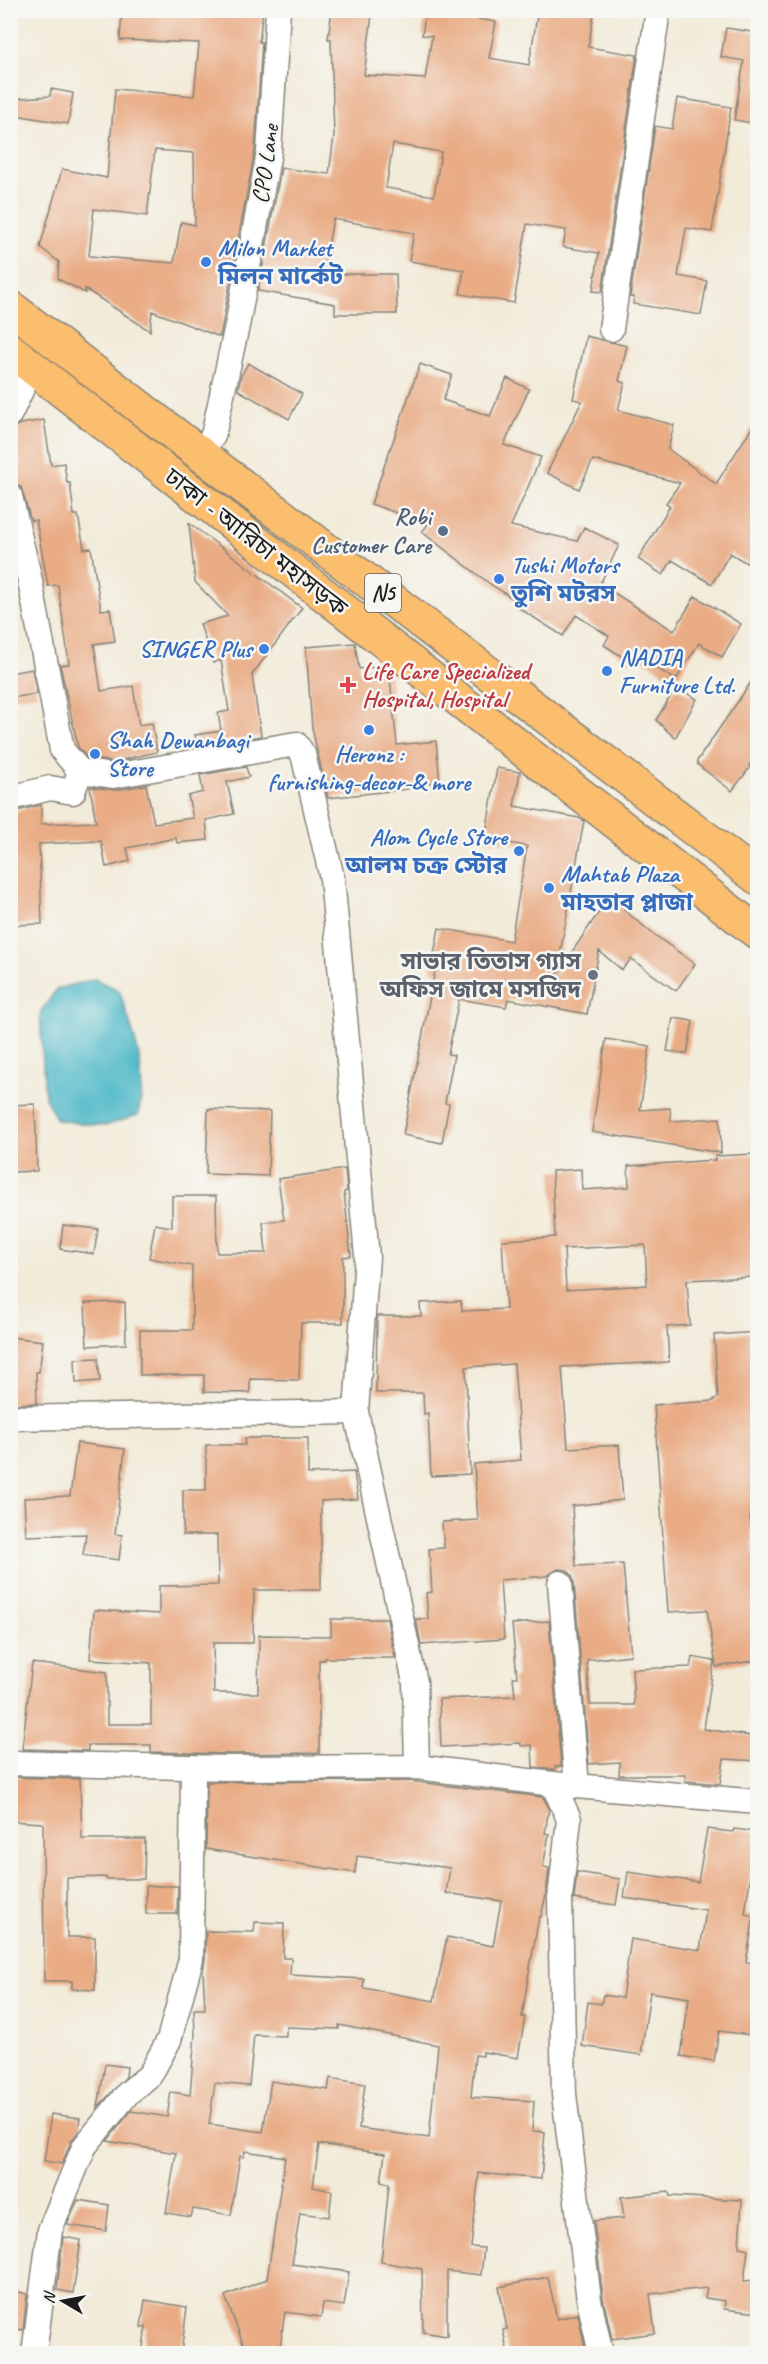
<svg xmlns="http://www.w3.org/2000/svg" width="768" height="2364" font-family="Caveat,'Noto Sans Bengali',sans-serif">
<rect width="100%" height="100%" fill="#f6f6f2"/>
<filter id="ink" filterUnits="userSpaceOnUse"><feTurbulence type="fractalNoise" baseFrequency=".0167" numOctaves="2"/><feDisplacementMap in="SourceGraphic" scale="12" xChannelSelector="R" yChannelSelector="G"/><feConvolveMatrix kernelMatrix="1 2 1 2 8 2 1 2 1" color-interpolation-filters="sRGB"/></filter>
<filter id="wash" filterUnits="userSpaceOnUse"><feTurbulence type="fractalNoise" baseFrequency=".008" numOctaves="4" result="noise"/><feDisplacementMap in="SourceGraphic" scale="24" xChannelSelector="R" yChannelSelector="G"/><feGaussianBlur stdDeviation="1.35" result="paint"/><feColorMatrix in="noise" values="0 0 0 0 0 0 0 0 0 0 0 0 0 0 0 0 0 1.4 0 .05"/><feComposite in="paint" operator="in"/></filter>
<g filter="url(#wash)">
<rect width="100%" height="100%" fill="#f2ebd9"/>
<!-- water -->
<path fill="#4cb8c7" stroke="#346a72" stroke-width="1.5" d="M94 979 119 990C133 1033 149 1069 138 1115L105 1126 57 1120 45 1098 40 1013 57 989Z"/>
<g id="blocks">
<!-- building -->
<path fill="#e9ac85" fill-rule="evenodd" d="M122 10H263L259 42H262L255 150 220 337 152 311 150 331 85 289V293L58 279 59 262 40 247 62 169 107 178 115 89 194 96 199 43 120 40ZM155 150 194 153 195 225 181 222 174 263 89 256 94 209 147 216Z
M332 10 372 15 364 75 425 79 432 36 422 35 426 10 496 22 489 58 529 65 538 10H595L588 47 637 55 602 292 593 291 599 253 563 247 566 230 527 224 514 303 460 294 464 270 409 261 414 233 333 219 323 274H396L397 314H335V304L258 291 281 168 329 174 334 136 331 39H328ZM393 144 441 152 434 196 386 188Z
M726 28 758 33V124L734 120 744 61 721 57Z
M51 89 73 93 68 124 10 114V99L50 96Z
M677 98 731 107 712 232 686 228 678 276 707 281 701 315 633 304 634 297H630L655 126 672 129Z
M586 336 627 346 619 381 625 383 618 410 674 425 668 449 716 484 758 418V570L730 553 712 584 672 560 663 575 638 559 670 506 666 503 680 483 593 460 579 489 547 473 582 401 573 399Z
M248 363 302 394 289 419 238 390 241 376Z
M420 364 452 375 443 400 490 416 507 378 529 389 504 445 541 457 511 526 577 541 584 527 619 545 600 584 674 631 695 596 741 624 722 657 699 643 676 680 634 654 629 661 604 645 609 636 576 615 563 636 514 605 517 601 490 584 422 532 428 524 371 504Z
M44 420 51 465 64 463 67 483H70L74 515H78L84 549 91 548 101 610 110 609 115 641 94 644 101 691 133 686 139 725 152 723 157 752 113 762 87 758 78 747 60 665 69 664 58 585 48 586 36 520 31 521 21 487 10 482V429L20 424Z
M189 523 302 608 252 675 261 736 197 747 195 735 221 731 218 713 229 711 221 660 213 663 200 624 228 616 195 582Z
M355 643 359 669 385 666 389 669 397 745 436 741 440 782 408 785V789L328 798 312 728 306 647Z
M32 669 37 694 10 698V673Z
M758 672V753L749 765 751 766 732 791 698 765 697 761Z
M676 687 697 699 675 738 656 720Z
M246 767 249 777 227 782 234 814 206 820 208 840 177 843 176 838 127 848 130 861 106 867 101 841 39 844 42 924 10 925V860H15L13 812 41 805V824L96 822 90 787 115 790 146 785 154 823 193 818 188 796 203 792 200 775Z
M497 768 520 772 514 806 579 818 584 821 556 976 612 892 629 903 624 910 652 933 695 964 676 991 631 959 622 970 599 951 587 1014 508 999 506 1007 459 999 448 1054 454 1055 445 1103 449 1104 442 1143 403 1135 435 971 431 970 439 928 511 941 527 846 485 839Z
M673 1018 693 1021 687 1054 667 1051Z
M606 1039 650 1046 640 1110 670 1108 671 1121 720 1118 721 1153 592 1132Z
M35 1104 37 1171 12 1172 10 1105Z
M208 1109 270 1111 268 1176 206 1174Z
M756 1154 758 1192 752 1193 755 1238H751L753 1277 687 1280 690 1325 667 1327 669 1362 562 1367 568 1448 619 1445 623 1500 572 1506 576 1566 623 1564 631 1655 587 1660 590 1705H634L632 1669 690 1667 692 1657 714 1661 704 1729 758 1737V1761L724 1759 720 1784 685 1781 686 1775H619L620 1762 589 1764 574 1582 572 1575 567 1570 558 1569 547 1576 500 1580 504 1639 421 1645 416 1619H428L426 1593 432 1592 429 1549 444 1548 442 1522 478 1520 474 1464 521 1460 514 1364 466 1367 470 1474 431 1476 428 1413 424 1414 423 1393H376L377 1316H421L420 1303 461 1301 462 1311 506 1309 502 1240 555 1237 552 1171 581 1169 582 1190 629 1187 628 1166 715 1160V1156ZM645 1245 647 1285 566 1290 564 1249Z
M345 1169 347 1191 344 1192 351 1256 343 1257V1323H301L299 1380 250 1379V1393L204 1392V1375H140V1330H192V1266L149 1258 155 1224 172 1227V1196H216L217 1253H266L263 1222 284 1220 278 1179Z
M63 1225 98 1229 94 1254 60 1249Z
M125 1302 126 1344 87 1346 85 1303Z
M758 1332V1517H750L754 1559H758V1660L716 1667 707 1610 668 1612 654 1405 714 1401V1399L718 1398 714 1335Z
M10 1337 43 1341 39 1372H36L37 1403 10 1404Z
M98 1358 100 1381 76 1383 75 1359Z
M245 1438H308V1474L354 1472 358 1499 321 1501V1590H254L253 1643H213L214 1693H258L259 1635 331 1636V1619H387L395 1658H325V1660H319V1753L229 1754 151 1752V1745H88V1751L22 1749 32 1663 107 1672V1724H151V1663L90 1659 94 1610 159 1614V1586L218 1585 217 1535H183V1490H206V1445H245Z
M77 1443 125 1449 115 1534 122 1535 119 1560 83 1555 86 1534 26 1536 24 1498 70 1496Z
M549 1621 561 1766 555 1767V1770L533 1767 532 1745 521 1746V1743L441 1747 439 1699 515 1696 513 1677H517L512 1624Z
M10 1777 80 1779 82 1839H145L144 1879H106V1877L67 1878V1937H95V1990L72 1989V1981H44L43 1823 10 1821Z
M409 1781 543 1797 549 1808 545 1833 549 1834 543 1867 549 1868 546 1894 541 1917H539L528 1978 522 2017H525L518 2058 483 2052V2056L475 2055 471 2097 534 2101 532 2131 545 2132 541 2179 479 2173 471 2247 484 2248 481 2275 447 2271V2336L423 2332 422 2269 381 2262 389 2184 381 2182 385 2154 319 2144 313 2187 332 2191 329 2217 300 2213 292 2264 349 2272 344 2306 323 2303 321 2317 285 2312 279 2354H247L225 2296 267 2279 285 2157 245 2151 244 2157 240 2156 231 2215 193 2209 191 2217 166 2213 176 2153 107 2141 131 2111 167 2117 171 2092 190 2095 195 2034 194 2009H205L203 1971 205 1959 206 1931 254 1932 255 1922 284 1923 283 1958H291L290 1975 364 1979 363 1988 434 2001 447 1937 493 1946 501 1901 446 1893 450 1868 357 1856 355 1873 206 1849 207 1782ZM339 2025 438 2045 429 2138 359 2128 365 2084 330 2078 328 2090 271 2081 263 2132 209 2124 215 2083 249 2086 254 2035 286 2036V2027L339 2029Z
M707 1829 733 1832 734 1829 758 1832V1873L751 1872 745 1914 754 1916 746 1962 758 1964V2036L719 2031 714 2061 681 2056 689 1998 650 1992 641 2055 582 2046 588 2002 601 2004 603 1995 622 1998 631 1939 700 1950 706 1910 624 1898 628 1872 698 1882Z
M577 1872 620 1879 616 1905 574 1899Z
M146 1886H178L177 1914H146Z
M105 2064 127 2067 126 2077 98 2107Z
M51 2114 80 2118 78 2132 71 2141 62 2164 44 2161Z
M669 2192 670 2196 742 2200 739 2247 748 2249 744 2281 758 2280V2313L724 2309 725 2301 705 2298 707 2288 650 2294 655 2333 612 2339 603 2298 594 2221 624 2218 621 2197Z
M78 2200 109 2205 106 2231 67 2225Z
M63 2237 81 2240 73 2293 57 2290Z
M548 2277 557 2319 578 2314 585 2348 561 2354H508L503 2330 507 2329 499 2287Z
M15 2291 27 2294 23 2330 10 2328Z
M145 2300 187 2307 181 2354H142L146 2327H141Z"/>
</g>
</g>
<g filter="url(#ink)">
<use href="#blocks" fill-opacity="0" stroke="#87847a" stroke-width="1.5"/>
<g fill="none" stroke-linecap="round" stroke-linejoin="round">
<defs>
<path id="minor" d="M611 329 658 10
M10 414 32 367
M199 453 213 436 238 321 269 152 278 10
M10 496 29 576 62 750 80 771 113 776 296 744 303 754 332 878 367 1256 356 1412 415 1682 417 1767 553 1784 569 1819 560 1898 564 2094 589 2300 601 2354
M10 798 50 788 73 792 80 771
M10 1418 356 1412
M560 1583 577 1786
M10 1763 229 1768 417 1767
M553 1784 758 1802
M34 2354 50 2230 84 2147 128 2093 150 2075 169 2040 191 1959 193 1767"/>
<path id="trunk" d="M10 307 199 453 758 878
M10 350 758 933"/>
</defs>
<!-- minor casing -->
<use href="#minor" stroke="#87847a" stroke-width="27"/>
<!-- trunk casing -->
<use href="#trunk" stroke="#87847a" stroke-width="36"/>
<!-- minor -->
<use href="#minor" stroke="#fff" stroke-width="24"/>
<!-- trunk -->
<use href="#trunk" stroke="#fbbd6e" stroke-width="33"/>
</g>
</g>
<!-- markers -->
<g fill="#3f7fe0" stroke="#f6f6f2" stroke-width="2">
<circle cx="206" cy="262" r="6"/>
<circle cx="499" cy="579" r="6"/>
<circle cx="264" cy="649" r="6"/>
<circle cx="607" cy="671" r="6"/>
<circle cx="369" cy="730" r="6"/>
<circle cx="95" cy="754" r="6"/>
<circle cx="519" cy="851" r="6"/>
<circle cx="549" cy="888" r="6"/>
</g>
<circle fill="#5c6f8a" stroke="#f6f6f2" stroke-width="2" cx="443" cy="531" r="6"/>
<path fill="#e0444e" stroke="#f6f6f2" stroke-width="2" d="M345 676h6v6h6v6h-6v6h-6v-6h-6v-6h6z"/>
<circle fill="#6b7280" stroke="#f6f6f2" stroke-width="2" cx="593" cy="975" r="6"/>
<g text-anchor="middle" dominant-baseline="central" stroke-width="5" stroke-linejoin="round" paint-order="stroke">
<!-- shield labels -->
<rect fill="#f6f6f2" stroke="#5d5d5c" stroke-width="1.5" x="365" y="574" width="36" height="38" rx="4.5"/>
<g font-size="22" font-weight="bold" fill="#1c1c1c">
<text x="383" y="593">N5</text>
</g>
<!-- street labels -->
<g font-size="24" fill="#1c1c1c" stroke="#f6f6f2">
<text transform="translate(265 164) rotate(-82)">CPO Lane</text>
<text transform="translate(256 542) rotate(38)">ঢাকা - আরিচা মহাসড়ক</text>
</g>
<!-- shop labels -->
<g font-size="24" font-weight="bold" fill="#366cbe" stroke="#f6f6f2" text-anchor="start">
<text x="218" y="248">Milon Market<tspan x="218" dy="28">মিলন মার্কেট</tspan></text>
<text x="511" y="565">Tushi Motors<tspan x="511" dy="28">তুশি মটরস</tspan></text>
<text x="252" y="649" text-anchor="end">SINGER Plus</text>
<text x="619" y="657">NADIA<tspan x="619" dy="28">Furniture Ltd.</tspan></text>
<text x="107" y="740">Shah Dewanbagi<tspan x="107" dy="28">Store</tspan></text>
<text x="369" y="754" text-anchor="middle">Heronz :<tspan x="369" dy="28">furnishing-decor-&amp; more</tspan></text>
<text x="507" y="837" text-anchor="end">Alom Cycle Store<tspan x="507" dy="28">আলম চক্র স্টোর</tspan></text>
<text x="561" y="874">Mahtab Plaza<tspan x="561" dy="28">মাহতাব প্লাজা</tspan></text>
</g>
<!-- service labels -->
<g font-size="24" font-weight="bold" fill="#4e5e75" stroke="#f6f6f2" text-anchor="end">
<text x="431" y="517">Robi<tspan x="431" dy="28">Customer Care</tspan></text>
</g>
<!-- health labels -->
<g font-size="24" font-weight="bold" fill="#be3a42" stroke="#f6f6f2" text-anchor="start">
<text x="362" y="671">Life Care Specialized<tspan x="362" dy="28">Hospital, Hospital</tspan></text>
</g>
<!-- worship labels -->
<g font-size="24" font-weight="bold" fill="#5b616d" stroke="#f6f6f2" text-anchor="end">
<text x="581" y="961">সাভার তিতাস গ্যাস<tspan x="581" dy="28">অফিস জামে মসজিদ</tspan></text>
</g>
</g>
<!-- margin -->
<rect width="768" height="2364" fill="none" stroke="#f6f6f2" stroke-width="36"/>
<!-- north arrow -->
<g transform="translate(63 2301) rotate(280)" stroke="#f6f6f2" stroke-width="4.5" paint-order="stroke">
<path d="M0-4.5L10 22L0 15L-10 22Z" fill="#1c1c1c"/>
<text y="-9" font-size="16" font-weight="bold" text-anchor="middle" fill="#1c1c1c">N</text>
</g>
</svg>
